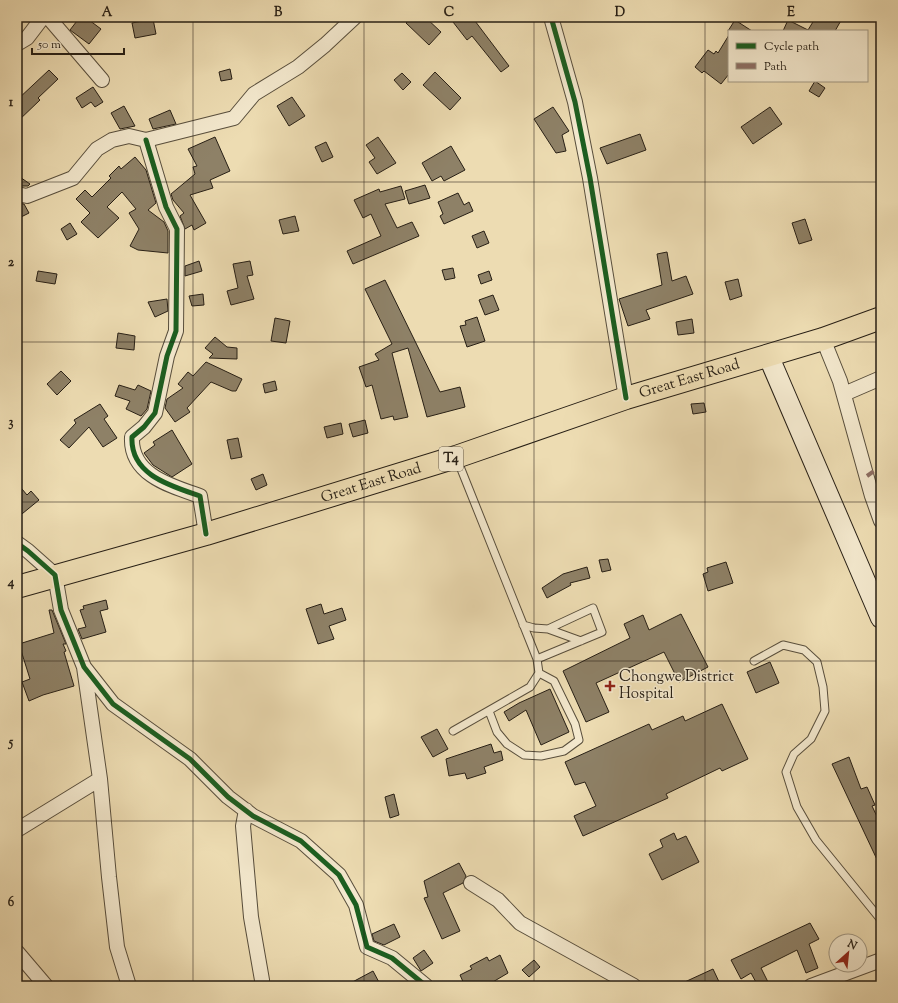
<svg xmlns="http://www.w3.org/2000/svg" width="898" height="1003" font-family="'Sorts Mill Goudy',serif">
<rect width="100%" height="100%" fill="#eddcb2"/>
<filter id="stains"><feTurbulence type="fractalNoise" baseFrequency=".005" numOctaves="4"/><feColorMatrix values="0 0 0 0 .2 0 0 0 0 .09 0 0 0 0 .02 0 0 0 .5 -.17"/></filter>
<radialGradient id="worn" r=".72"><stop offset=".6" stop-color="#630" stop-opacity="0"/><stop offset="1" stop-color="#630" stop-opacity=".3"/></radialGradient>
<!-- building -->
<path fill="#8e8167" stroke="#271f15" d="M80 17H85L101 29 89 44 70 30Z
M411 17H425L441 32 429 45 406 23Z
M459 17H472L509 66 501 72 472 36 467 40 453 22Z
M816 17H843L835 31H783L788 20 808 30Z
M153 19 156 34 135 38 132 23Z
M735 20 752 31H728Z
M729 35V74L721 84 704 71 702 73 695 67 708 50 714 54 716 51 718 53Z
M230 69 232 79 221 81 219 72Z
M49 70 58 79 38 98 40 100 17 122V100Z
M435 72 461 98 450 110 423 85Z
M402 73 411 82 403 90 394 80Z
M815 81 825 88 819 97 809 91Z
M93 87 103 102 95 107 91 102 82 108 76 98Z
M292 97 305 116 289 126 277 106Z
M124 106 135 126 120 129 111 113Z
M553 107 569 131 562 135 566 151 556 153 534 119Z
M770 107 782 124 753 144 741 127Z
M170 110 176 124 153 129 149 119Z
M640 134 646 150 607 164 600 148Z
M215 137 230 171 210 180 213 188 190 195 206 223 194 230 192 225 185 229 180 216 184 213 173 200 171 194 195 174 193 167 197 166 188 149Z
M378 137 396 163 377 174 369 162 375 158 366 145Z
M326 142 333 157 322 162 315 147Z
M451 146 465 170 444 181 441 176 432 181 422 163Z
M135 157 146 170 156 203 148 210 164 222 168 231V253L138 250 130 246 139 229 129 213 136 209 122 192 107 207 119 218 98 238 81 222 90 213 76 199 85 190 92 197 111 178 109 176 119 166 121 169Z
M17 175 30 184 28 186H17Z
M425 185 430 198 409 204 405 191Z
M401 186 405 199 385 204 397 228 412 222 419 236 353 264 347 251 381 236 371 214 363 218 354 200 379 189 380 192Z
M458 193 464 205 469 202 473 211 444 224 440 216 443 214 438 202Z
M17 203 24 204 29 213 17 219Z
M295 216 299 231 283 234 279 220Z
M805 219 812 240 799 244 792 223Z
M70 223 77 234 67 240 61 229Z
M484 231 489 243 477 248 472 236Z
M667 252 672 281 686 276 693 294 646 310 650 319 628 326 619 299 662 285 657 254Z
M199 261 202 271 185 276V266Z
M250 261 253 275 247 276 254 299 231 305 227 291 238 288 233 264Z
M453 268 455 278 445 280 442 270Z
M38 271 57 274 55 284 36 281Z
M489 271 492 280 481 284 478 275Z
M738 279 742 296 730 300 725 282Z
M385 280 440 392 460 387 465 407 427 417 408 348 392 353 408 417 394 420 393 416 381 419 372 385 366 387 359 367 379 360 375 354 392 344 365 289Z
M203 294 204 305 192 306 189 296Z
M493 295 499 310 485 315 479 300Z
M167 299 168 311 155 317 148 302Z
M477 317 485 341 467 347 460 326 466 325 465 321Z
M275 318 290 321 286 343 271 341Z
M692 319 694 333 678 335 676 322Z
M118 333 135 336 134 350 116 348Z
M215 337 227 347 237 348V359L209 358 213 354 205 348Z
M206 362 242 379 236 391H232L211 382 187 408 190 412 175 422 165 408 167 399 183 388 178 384 188 372 193 376Z
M61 371 71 381 57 395 47 384Z
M275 381 277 390 265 393 263 384Z
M119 385 135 390 138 385 151 391 147 409 141 416 126 409 130 401 115 396Z
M704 403 706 412 693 414 691 404Z
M100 404 108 416 104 419 117 438 103 447 89 427 69 448 60 440 76 423 74 420Z
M365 420 368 433 353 437 349 424Z
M341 423 343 434 327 438 324 427Z
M172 430 192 464 172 477 153 465 144 453 155 445 153 442Z
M238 438 242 457 231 459 227 440Z
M263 474 267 485 256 490 251 479Z
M17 483 27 495 31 491 39 500 17 518Z
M608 559 611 570 602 572 599 560Z
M726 562 733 583 708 591 703 574 708 572 707 568Z
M587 567 590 578 570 583 571 585 547 598 542 588 563 574Z
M106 600 108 609 100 611 106 632 82 639 78 629 86 627 80 610 84 609 83 606Z
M321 604 324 614 342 608 346 620 329 626 334 639 318 644 306 609Z
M49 610H52L66 644H63L66 651 64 652 74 686 43 695 29 701 22 682 30 679 19 644 54 633Z
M681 614 708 667 679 682 664 652 596 683 609 712 586 722 563 671 630 638 624 624 643 615 649 630Z
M770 662 779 683 756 693 747 672Z
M550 689 569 732 541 745 526 710 509 721 504 712 519 703Z
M722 704 748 759 722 771 720 768 666 794 668 798 583 836 574 816 596 806 585 782 575 785 565 762 649 724 652 730 683 716 685 721Z
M437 729 448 749 433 757 421 737Z
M491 744 494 753 501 751 503 760 484 767 486 773 467 779 465 773 449 776 446 759Z
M849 757 861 789 867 787 875 805 872 806 881 825V868L832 764Z
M394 794 399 815 390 818 385 797Z
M674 833 677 840 686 836 699 862 662 880 649 854 663 847 660 840Z
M459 863 466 876 463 883 443 893 460 931 442 939 424 898 428 897 424 881Z
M810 923 819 939 809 944 818 968 806 973 797 950 761 968 770 986H758L751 973 741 979 731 960Z
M394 924 400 937 384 945 374 941 372 934Z
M424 950 433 963 421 971 413 958Z
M500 955 508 973 486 986H465L460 975 472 969 470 966 487 957 489 961Z
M534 960 540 967 529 977 522 970Z
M713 969 721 986H676Z
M373 971 381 986H345Z"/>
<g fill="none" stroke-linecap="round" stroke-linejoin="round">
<defs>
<path id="service" d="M523 625 534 628 548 629 593 608 602 632 537 659
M548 629 581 641
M754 661 783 645 804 650 817 662 823 687 825 711 811 739 794 754 786 772 797 807 816 840 881 920
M489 711 497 732 507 744 524 755 541 756 564 751 579 740 575 724 554 681 539 673
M453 731 530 687 539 673 537 659 457 459"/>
<path id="minor" d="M48 17 102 80
M551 17 575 102 590 178 626 398
M17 44 27 38 43 17
M146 140 166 207 177 229 176 331 167 356 155 413 144 427 132 437C130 475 171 486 200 496L206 534
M17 194 27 196 73 178 97 149 112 140 129 136 146 140 234 118 254 94 298 67 325 45 355 17
M823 339 840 381 872 496 881 521
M844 394 881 378
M17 543 28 551 55 575 61 610 84 667 113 704 190 759 228 797 253 816 301 841 339 875 356 905 367 947 392 958 426 986
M84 667 100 779 109 877 117 947 129 986
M246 810 243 826 251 917 262 980
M17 830 100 779
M471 883 498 900 520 923 634 986
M17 952 46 986
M811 986 881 960"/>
<path id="secondary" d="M768 355 881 618"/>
<g id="trunk">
<path id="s1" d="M17 587 206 534 456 457 626 398 823 339 881 318"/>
</g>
</defs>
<!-- service casing -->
<use href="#service" stroke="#584e3c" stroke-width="9"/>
<!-- minor casing -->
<use href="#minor" stroke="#584e3c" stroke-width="16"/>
<!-- secondary casing -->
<use href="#secondary" stroke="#271f15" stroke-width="22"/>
<!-- trunk casing -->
<use href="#trunk" stroke="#271f15" stroke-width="24"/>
<!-- service -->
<use href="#service" stroke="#f3e8cd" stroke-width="7"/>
<!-- minor -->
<use href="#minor" stroke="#f3e8cd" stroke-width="14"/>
<!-- secondary -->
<use href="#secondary" stroke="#f3e8cd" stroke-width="20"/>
<!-- trunk -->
<use href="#trunk" stroke="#eddcb2" stroke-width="22"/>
<!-- quiet -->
<path stroke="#8d6e63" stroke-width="4" stroke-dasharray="8 4" stroke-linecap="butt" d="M867 476 881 466"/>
<defs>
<path id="cycleway" d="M551 17 575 102 590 178 626 398
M146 140 166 207 177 229 176 331 167 356 155 413 144 427 132 437C130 475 171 486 200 496L206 534
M17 543 28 551 55 575 61 610 84 667 113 704 190 759 228 797 253 816 301 841 339 875 356 905 367 947 392 958 426 986"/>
</defs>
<!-- cycleway casing -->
<use href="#cycleway" stroke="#f3e8cd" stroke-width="8"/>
<!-- cycleway -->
<use href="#cycleway" stroke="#1b5e20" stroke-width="5"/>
</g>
<!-- grid -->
<path fill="none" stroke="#271f15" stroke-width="1" stroke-opacity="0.55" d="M193 17V986M364 17V986M534 17V986M705 17V986M17 182H881M17 342H881M17 502H881M17 661H881M17 821H881"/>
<!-- markers -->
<path fill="#8f2418" stroke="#f3e8cd" stroke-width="1.5" d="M608 680h4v4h4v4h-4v4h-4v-4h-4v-4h4z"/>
<g text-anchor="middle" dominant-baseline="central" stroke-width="3" stroke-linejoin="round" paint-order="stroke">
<!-- shield labels -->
<rect fill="#f3e8cd" stroke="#645b4c" stroke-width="1" x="439" y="447" width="24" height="24" rx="3"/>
<g font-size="14" font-weight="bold" fill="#271f15">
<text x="451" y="459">T4</text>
</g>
<!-- street labels -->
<g font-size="15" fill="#271f15" stroke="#f3e8cd">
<text stroke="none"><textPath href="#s1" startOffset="704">Great East Road</textPath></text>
<text stroke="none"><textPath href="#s1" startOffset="369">Great East Road</textPath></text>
</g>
<!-- poi labels -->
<g font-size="15" fill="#271f15" stroke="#f3e8cd" text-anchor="start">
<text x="619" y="677">Chongwe District<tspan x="619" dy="17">Hospital</tspan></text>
</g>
</g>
<!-- margin -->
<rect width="898" height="1003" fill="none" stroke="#eddcb2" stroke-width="44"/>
<!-- legend -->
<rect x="728" y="30" width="140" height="52" fill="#f3e8cd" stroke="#a19883"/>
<rect x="736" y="43" width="20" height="6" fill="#1b5e20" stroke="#a19883"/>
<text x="764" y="50" font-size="12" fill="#271f15">Cycle path</text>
<rect x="736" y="63" width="20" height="6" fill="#8d6e63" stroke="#a19883"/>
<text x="764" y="70" font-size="12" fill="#271f15">Path</text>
<!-- north arrow -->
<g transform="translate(848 953) rotate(27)"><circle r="19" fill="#f3e8cd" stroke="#a19883"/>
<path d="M0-3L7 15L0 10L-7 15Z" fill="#8f2418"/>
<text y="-6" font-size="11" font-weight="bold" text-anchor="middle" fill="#271f15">N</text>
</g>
<!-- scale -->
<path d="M32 48v6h92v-6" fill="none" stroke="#271f15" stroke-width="2"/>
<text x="38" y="48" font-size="12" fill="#271f15" stroke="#f3e8cd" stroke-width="3" paint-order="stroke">50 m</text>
<rect x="22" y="22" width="854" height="959" fill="none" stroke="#271f15" stroke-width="1.5"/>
<g font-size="13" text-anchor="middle" font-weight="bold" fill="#271f15">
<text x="107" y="16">A</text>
<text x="278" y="16">B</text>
<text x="449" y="16">C</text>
<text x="620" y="16">D</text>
<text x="791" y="16">E</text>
<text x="11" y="106">1</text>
<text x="11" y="266">2</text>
<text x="11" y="426">3</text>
<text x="11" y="586">4</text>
<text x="11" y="746">5</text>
<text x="11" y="906">6</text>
</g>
<rect width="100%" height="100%" filter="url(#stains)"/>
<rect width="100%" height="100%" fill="url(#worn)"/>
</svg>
